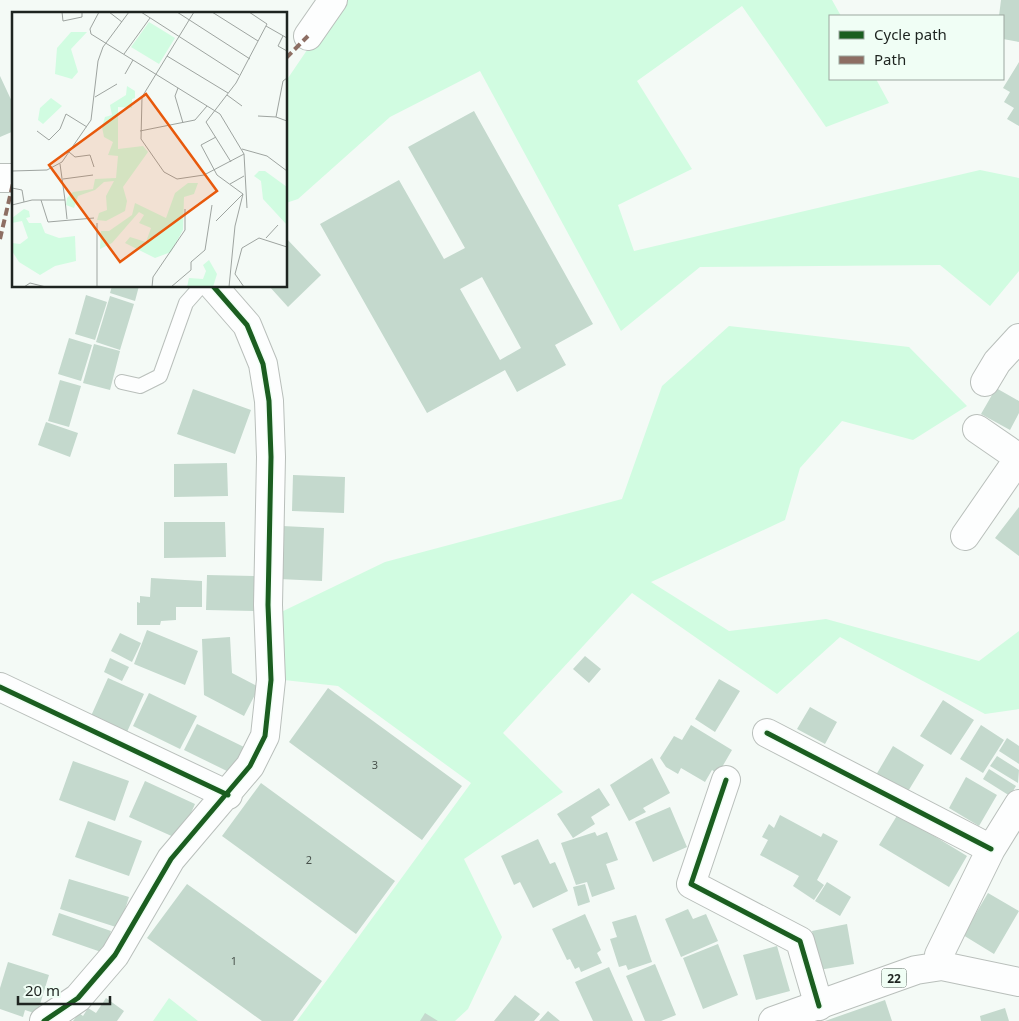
<svg xmlns="http://www.w3.org/2000/svg" width="1019" height="1021" font-family="'Noto Sans',sans-serif">
<rect width="100%" height="100%" fill="#f4faf6"/>
<!-- green -->
<path fill="#d1fce1" d="M341 0H832L841 16H830V79H876L889 103 826 127 742 6 637 81 692 169 618 205 634 251 980 170 1019 178V271L990 306 940 265 700 267 621 331 480 71 390 117 298 199 286 203V81Z
M729 326 909 347 967 406 913 440 842 421 800 468 785 520 651 582 729 631 826 619 979 661 1019 631V709L985 714 840 637 777 694 632 593 503 733 563 792 464 859 502 937 468 1009 455 1021H297L471 783 338 686 284 680 277 614 385 562 622 499 662 386Z
M169 998 198 1021H153Z"/>
<!-- building -->
<path fill="#c4d9cd" fill-rule="evenodd" d="M1001 0H1019V42L1003 39V16H999Z
M1019 62V126L1007 119 1014 108 1004 102 1010 92 1003 88Z
M0 76 14 106V131L0 137Z
M474 111 593 324 555 345 566 365 517 392 505 370 427 413 320 224 399 180 444 259 465 248 408 147ZM482 277 521 348 500 360 460 289Z
M286 238 321 275 288 307 269 286H286Z
M112 286H139L135 301 110 293Z
M86 295 107 302 95 340 75 334Z
M110 296 134 304 120 350 96 342Z
M69 338 92 345 81 381 58 374Z
M94 344 120 351 110 390 83 383Z
M60 380 81 386 69 427 48 421Z
M996 388 1019 401V413L1010 430 981 414Z
M193 389 251 410 235 454 177 434Z
M46 422 78 433 70 457 38 445Z
M227 463 228 496 174 497V464Z
M293 475 345 477 344 513 292 511Z
M1019 507V556L995 538Z
M164 522H225L226 557 164 558Z
M282 526 324 528 322 581 279 579Z
M207 575 254 576V611L206 610Z
M151 578 202 581V607H176V620L161 621 160 625H137V602L140 603V596L150 597Z
M147 630 198 651 185 685 134 664Z
M120 633 141 643 132 662 111 651Z
M230 637 232 673 259 687 244 716 204 695 202 639Z
M585 656 601 669 589 683 573 669Z
M110 658 129 667 122 681 104 672Z
M108 678 144 694 127 732 91 716Z
M719 679 740 691 715 732 695 719Z
M328 688 462 786 422 840 289 742Z
M149 693 197 716 180 749 133 726Z
M943 700 974 720 951 755 920 736Z
M810 707 837 722 825 744 797 729Z
M197 724 244 747 231 773 184 750Z
M691 725 732 750 718 774 712 770 705 782 681 768 678 774 666 767 660 758 674 736 682 740Z
M981 725 1004 740 983 773 960 759Z
M1007 738 1019 746V764L999 751Z
M893 746 924 765 907 793 876 775Z
M997 756 1019 770 1018 783 990 766Z
M652 758 670 793 643 808 646 812 629 821 610 785Z
M73 761 129 781 115 821 59 800Z
M989 769 1016 786 1010 796 983 779Z
M966 777 997 795 979 826 949 808Z
M145 781 195 804 184 829 176 838 129 817Z
M261 783 395 881 356 934 222 836Z
M599 788 610 805 591 817 595 824 573 838 557 814Z
M670 807 687 847 653 862 635 822Z
M898 814 967 856 949 887 879 845Z
M780 815 821 837 823 833 838 841 817 880 824 885 814 900 793 886 799 876 760 855 768 840 762 837 769 824 774 828Z
M88 821 142 841 129 876 75 857Z
M595 832 597 836 607 832 618 860 606 864 615 889 592 897 587 882 576 885 561 843Z
M538 839 550 864 555 862 568 891 533 908 520 882 514 885 501 856Z
M69 879 129 897 119 928 60 909Z
M827 882 851 897 840 916 815 901Z
M187 884 322 981 293 1021H262L147 938Z
M585 884 590 902 578 906 573 887Z
M988 893 1019 911 994 954 963 935Z
M688 909 693 919 706 914 718 941 681 957 665 919Z
M59 913 111 931 104 953 52 935Z
M585 914 601 950 597 953 602 963 581 972 579 967 575 969 570 959 567 960 552 929Z
M636 915 652 962 628 970 626 965 619 967 610 939 617 937 612 922Z
M847 924 854 964 819 970 812 931Z
M718 944 738 995 703 1009 683 958Z
M777 946 790 991 756 1000 743 955Z
M8 962 49 975 37 1014 25 1010 23 1017 0 1009V988Z
M655 964 676 1015 661 1021H645L626 976Z
M609 967 633 1021H593L575 982Z
M515 995 540 1014 534 1021H494Z
M106 998 124 1011 117 1021H73L79 1013 83 1016 88 1008 96 1013Z
M885 1000 892 1021H825Z
M1005 1008 1009 1021H981L980 1016Z
M548 1011 560 1021H539Z
M425 1013 438 1021H420Z"/>
<g fill="none" stroke-linecap="round" stroke-linejoin="round">
<defs>
<path id="lane" d="M122 382 140 386 160 376 186 303 201 286"/>
<path id="street" d="M308 36 333 0
M0 178H14
M985 382 997 362 1019 338
M977 429 1019 458
M965 536 1019 458
M0 687 228 795
M767 733 991 849
M726 780 691 884 800 941 819 1006
M942 966 939 955 991 849 1019 804
M44 1021 78 998 115 955 171 859 250 766 265 736 271 680 268 605 271 457 269 401 263 364 247 325 213 286"/>
<path id="primary" d="M773 1021 916 970 942 966 1019 982"/>
</defs>
<!-- lane casing -->
<use href="#lane" stroke="#b9bfbb" stroke-width="16"/>
<!-- street casing -->
<use href="#street" stroke="#b9bfbb" stroke-width="30"/>
<!-- primary casing -->
<use href="#primary" stroke="#b9bfbb" stroke-width="30"/>
<!-- lane -->
<use href="#lane" stroke="#fdfefe" stroke-width="14"/>
<!-- street -->
<use href="#street" stroke="#fdfefe" stroke-width="28"/>
<!-- primary -->
<use href="#primary" stroke="#fdfefe" stroke-width="28"/>
<!-- quiet -->
<path stroke="#8d6e63" stroke-width="4" stroke-dasharray="8 4" stroke-linecap="butt" d="M286 58 308 36
M0 239 14 179"/>
<defs>
<path id="cycleway" d="M0 687 228 795
M767 733 991 849
M726 780 691 884 800 941 819 1006
M44 1021 78 998 115 955 171 859 250 766 265 736 271 680 268 605 271 457 269 401 263 364 247 325 213 286"/>
</defs>
<!-- cycleway casing -->
<use href="#cycleway" stroke="#f0fef5" stroke-width="8"/>
<!-- cycleway -->
<use href="#cycleway" stroke="#1b5e20" stroke-width="5"/>
</g>
<g text-anchor="middle" dominant-baseline="central" stroke-width="4.5" stroke-linejoin="round" paint-order="stroke">
<!-- number labels -->
<g font-size="11" fill="#48514b">
<text x="375" y="764">3</text>
<text x="309" y="859">2</text>
<text x="234" y="960">1</text>
</g>
<!-- shield labels -->
<rect fill="#f0fef5" stroke="#5d6560" stroke-width="1" x="881.5" y="968.5" width="25" height="19" rx="4"/>
<g font-size="12" font-weight="bold" fill="#1e2420">
<text x="894" y="978">22</text>
</g>
</g>
<!-- overview -->
<g transform="translate(12 12)">
<rect width="275" height="275" fill="#f4faf6"/>
<path d="M137 10 163 26 147 52 119 35ZM59 20H75L59 37 66 60 60 67 43 62 45 36ZM115 74 123 79V86L120 87V96L106 95V137L131 134 136 140 111 175 115 189 113 199 94 209 85 208 87 201 95 198 94 184 102 169 92 170 83 178 66 184 62 196 54 193 55 186 61 180 81 177 83 167 104 166 106 144 96 143 101 130 92 125 90 115 93 105 100 103 98 93 114 83ZM39 86 50 94 31 112 26 108 28 96ZM247 159H253L275 175V213L251 187 249 169 242 164ZM176 171H186L182 182 172 185 171 218 159 240 143 246 113 231 118 225 134 230 139 216 127 211 132 203 127 200 100 231 88 237 89 219H97L120 203 123 191 154 206 163 181ZM12 197 17 199 18 205 14 206 17 211H29L33 221 47 226 63 224 64 249 43 254 28 263 7 250 0 239V231L8 232 16 226 10 209 0 211V206ZM197 248 205 262 201 275H175L177 266 191 267 194 259 191 253Z" fill="#d1fce1"/>
<path fill="none" stroke="#9ea4a0" stroke-width="1" d="M50 0 51 9 70 5V0M87 0 78 17 79 22 208 102 232 142 235 196M97 0 110 10M129 0 227 63M165 0 238 47M182 0 130 85 129 127 152 160 165 167 192 163 232 142M200 0 246 29M254 14 275 26M271 24 266 34 275 39M112 42 138 6M155 44 216 81M113 62 121 48M275 66 271 69 264 105 275 109M166 76 163 84 171 111M215 83 230 94M83 85 105 72M246 104 264 105M25 119 37 128 48 117 54 102 75 115M128 119 183 108 195 94M204 125 189 133 205 163 231 182M230 137 255 144 275 159M57 140 63 145 78 143 82 155M219 150 194 110 224 71 255 12 237 0M0 159 35 158 50 150 79 108 86 49 91 35 117 0M51 167 81 163M218 172 232 164M0 176 10 178 12 190M29 188 36 210 82 206M53 188 55 207M0 193 20 188H53L48 152M204 209 231 182M85 211V275M254 226 266 213M12 275 18 271 34 275M140 275 141 265 173 218V197M159 275 179 258V250L193 238 200 193M217 275 223 214 231 182M232 275 223 262 230 236 247 226 275 235"/>
<path fill="#e8590c" fill-opacity="0.15" stroke="#e8590c" stroke-width="2.5" d="M134 82 205 179 108 250 37 153Z"/>
<rect width="275" height="275" fill="none" stroke="#1e2420" stroke-width="2.5"/>
</g>
<!-- legend -->
<rect x="829" y="15" width="175" height="65" fill="#f0fef5" stroke="#9ca7a0"/>
<rect x="839" y="31" width="25" height="8" fill="#1b5e20" stroke="#9ca7a0"/>
<text x="874" y="40" font-size="15" fill="#1e2420">Cycle path</text>
<rect x="839" y="56" width="25" height="8" fill="#8d6e63" stroke="#9ca7a0"/>
<text x="874" y="65" font-size="15" fill="#1e2420">Path</text>
<!-- scale -->
<path d="M18 996v8h92v-8" fill="none" stroke="#1e2420" stroke-width="2.5"/>
<text x="25" y="996" font-size="15" fill="#1e2420" stroke="#f0fef5" stroke-width="4" paint-order="stroke">20 m</text>
</svg>
